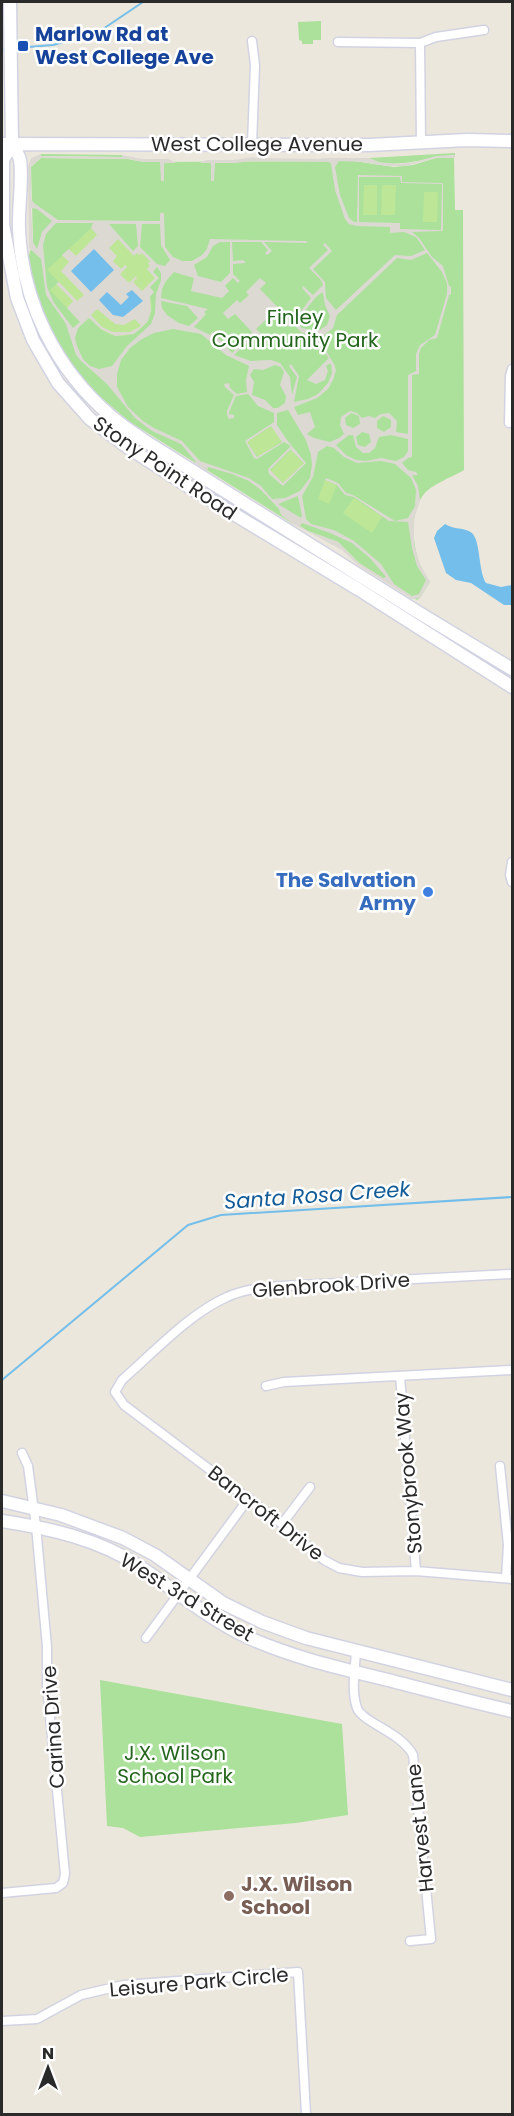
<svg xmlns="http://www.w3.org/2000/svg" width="514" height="2116" font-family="Poppins,sans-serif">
<rect width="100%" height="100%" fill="#ece7dc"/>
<!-- green -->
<path fill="#abe19b" d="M321 21V40H313V44H302V41L299 40 298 22Z
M455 153V155C429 156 391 172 369 158Z
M41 154 122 155V157L41 156Z
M454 157 455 210H463L464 470C454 476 431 485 424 494 410 511 412 542 419 562 421 569 426 575 430 582L420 598 417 600 359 563 338 542 308 531 295 523 293 524 130 422 99 396 69 361 56 339 38 301 28 258 33 242 31 167 41 158 128 159 144 162 354 161 394 167 413 165 436 158Z
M100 1680 342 1724 348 1815 296 1823 140 1837 123 1828 107 1826Z"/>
<!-- pitch -->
<path fill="#bde797" d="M364 185H377V215H363Z
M382 185H396L395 215H381Z
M424 192H438L437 222H423Z
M91 228 97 235 118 239 134 256 138 253H142L150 261 151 266 147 269 156 278 146 288C147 292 150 297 151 301 156 323 132 341 112 335 102 332 96 324 89 318L82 324 50 290 59 282 47 270Z
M272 426 282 441 258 457 247 442Z
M291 450 304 463 283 483 270 471Z
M325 480 337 485 329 504 318 499Z
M354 498 382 517 372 533 343 513Z"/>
<!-- plaza -->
<path fill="#dcd9d3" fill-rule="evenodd" d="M41 154V156L122 157V155L142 159H169L176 163H164V181H161L160 162H144L128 159 41 158 31 167V199L34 203 58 220 160 221V213H164L165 247 173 257 182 261H192L202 255 207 249 210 239 306 241 308 243 264 242 272 251 267 255 265 253 268 250 261 242H232L233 261 243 260 246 263 233 264V274L240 281 238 283 233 278 225 286 229 291 222 298 191 291 194 278 177 273 174 272 166 281 162 289 161 298 208 309 204 312 206 314 194 327 210 335 212 332 232 353 252 332 235 314 228 319 223 313 237 300 240 303 249 295 246 292 260 278 266 283 260 289 285 315 295 319 311 298 302 288 303 286 313 295 323 285 321 280 309 268 328 250 323 245 325 243 332 251 313 269 325 282 326 298 336 310 395 255 411 256 425 250 416 237 404 232 390 233V227L357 226 349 224 345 219 335 190 331 164 329 162 251 161 236 163H215L214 181H211V163H200L206 160H233L254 157 255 158 319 159 326 158H369L379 162 397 164 415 162 436 156 455 155V158H436L406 166H386L363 162 339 161 335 167 340 195 349 218 354 222H357L358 175 402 176V182L443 183V231L412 232 419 238 432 257 443 266 449 286 451 287V294L449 295 437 338 429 340 421 348 419 354V374L412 375V457L408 458 402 463 408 470 416 472 418 475H412L418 486 420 501 414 519V544L419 562 430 582 420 598 412 599 358 565 342 550 293 524 281 515 279 509 261 490 249 481 232 474 208 467 207 471 193 462H196L181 444 152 431 135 418 107 384 81 361 76 355 66 324 46 295 41 259 29 248 28 167 31 158ZM359 177H400L401 183 442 184 441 230 400 229V223L359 222ZM31 208 37 209 52 221 42 232 37 249 33 242ZM56 223H93L91 228 97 235 76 256 69 249 62 255 69 262 61 271 84 295 77 301 59 282 56 284 73 301 67 308 80 322 73 328 54 303 47 287 43 245 46 234ZM109 224H136L138 246 133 251ZM142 224H160L161 245 170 260 165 266 157 264 140 247ZM118 239 134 256 137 253 140 255 142 253 150 261 148 263 150 266 147 269 155 278 142 291 133 282 137 278 136 276 129 283 120 274 127 267 125 265 121 269 113 261 117 256 109 248ZM220 242H230V273L221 282 198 276 194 265 207 257 213 246ZM427 253 442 272 447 283V294L435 335 420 345 416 354V371L408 375V434L396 432 397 421 389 413 381 414 375 418 369 416 362 418 357 413 350 411 341 417 340 425 344 434 339 438 330 442 314 438 307 434 315 427 310 412 298 415 294 407 317 398 328 389 333 380 336 370 334 364 322 344V337L333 328 337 315 397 258 411 260ZM157 267 161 273V280L156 294 155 313 151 324 127 346 112 366 99 369 90 366 83 359 77 346 75 338 78 328 89 318 101 329 115 336 134 334 141 328 148 321 151 311 150 297 154 292 150 287 159 278 153 272ZM321 293H323L325 305 330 316 327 325 318 331 302 328 296 322 315 298ZM161 301 187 306 198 318 189 326 179 323 167 315 162 308ZM97 309 115 324 124 325 135 319 141 326 130 332H113L102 327 91 315ZM275 311 289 327 293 324 301 332 312 337 314 340 308 348 310 349 319 346 329 358 307 380 316 384 325 380 328 371 326 366 331 363 332 373 328 383 318 394 308 399 294 402 299 376 291 364 289 366 297 377 292 395 290 377 280 363 271 360 251 361 234 355 254 336 262 337 270 345 272 344 256 329ZM173 329 201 334 226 355 249 366 246 380 247 392 237 394 230 388 229 383 224 384 225 387 234 395 227 411V415L229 419 234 418V415L229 414V412L236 396 248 394 258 406 274 413V422L245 441 254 458 257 459 284 442 291 446 268 469 269 474 283 486 306 463 287 440 277 425V413L288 410 306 440 311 455 312 465 310 478 300 491 285 498 272 499 261 486 249 478 200 461 182 441 154 428 143 421 128 407 117 387V374L121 360 130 348 142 339 154 333ZM275 365 281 367 284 372 280 385 286 396 285 403 278 408H273L265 400 252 395 254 382 250 375 254 369 263 370ZM351 413 359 416 360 424 353 428 346 425 345 418ZM383 416 391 420V427L384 432 377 428V421ZM271 426 282 442 257 457 247 442ZM362 432 369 434 371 442 365 447 358 445 356 437ZM349 435H353L356 447 363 453H369L375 448 379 437 391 435 408 439V451L404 457 396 461 381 458 366 461 356 460 346 455 336 445ZM327 446 334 448 344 457 357 463 381 461 395 464 411 478 416 490 415 506 408 518 395 521 353 495 346 493 338 483 326 478 325 480 337 485 345 495 354 497 389 521 408 522 412 548 417 566 426 580 419 594 412 596 394 584 381 564 354 541 334 530 311 524 306 519 302 496 313 477 318 452ZM290 450H291L304 463 283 483 270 470ZM298 496 302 516 301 518 278 504ZM302 523 330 533 352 543 370 558 386 577 383 578 359 563 338 542 308 531 300 526Z"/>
<!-- water -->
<path fill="#73beea" d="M94 249 114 270 91 292 71 271Z
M132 290 143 301 123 317 113 315 99 300 107 292 121 305 129 297 126 294Z
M445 524C453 530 465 527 472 533 481 542 478 570 486 583L501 587 512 585V605H504L471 583 456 580 446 573 434 538 437 531Z"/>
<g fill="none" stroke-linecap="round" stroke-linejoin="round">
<!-- stream -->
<path stroke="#73beea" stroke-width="2" d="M16 48 53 45 97 33 143 2
M2 50 8 49
M2 1380 188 1225 221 1215 512 1197"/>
<defs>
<path id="minor" d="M252 41 255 65 252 144
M338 42 420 43 436 37 484 30
M420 43 421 142
M509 423 510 376 512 369
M512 862 510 875 512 882
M512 1274 281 1286C263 1288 244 1289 227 1297 190 1313 152 1354 122 1380L115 1392 124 1405 282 1524 324 1560 339 1568 362 1572 416 1571 512 1579
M400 1376 416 1571
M266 1386 284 1382 512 1370
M500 1466 508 1545 506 1578
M282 1524 310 1487
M146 1638 249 1498
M356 1652C355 1669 351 1691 357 1708 363 1723 401 1732 413 1755L431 1939 410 1941
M2 1893 56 1888 63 1883 65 1874 47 1685V1647L36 1526 28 1466 22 1453
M2 2021 37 2019 81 1995 124 1985 298 1972 306 2114"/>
<path id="secondary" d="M10 2 12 144C15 149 19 155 20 160 23 180 18 208 19 229 22 302 56 370 112 417 122 426 134 433 145 441L421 614 512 669
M2 144 369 145 467 140 512 141
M12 144 3 160V225L17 298 33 340 58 383 90 419 126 446 189 487 358 589 512 687
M2 1501 61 1515 123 1538 155 1555 223 1603 262 1622 306 1638 512 1690
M2 1521C48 1528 99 1539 139 1566 174 1589 207 1618 245 1636 288 1656 335 1667 380 1678 424 1689 468 1701 512 1711"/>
</defs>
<!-- minor casing -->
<use href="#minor" stroke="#d2d3e2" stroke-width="11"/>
<!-- secondary casing -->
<use href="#secondary" stroke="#d2d3e2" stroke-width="15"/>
<!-- minor -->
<use href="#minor" stroke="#fff" stroke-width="8"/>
<!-- secondary -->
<use href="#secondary" stroke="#fff" stroke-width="12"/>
</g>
<!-- markers -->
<rect fill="#1a4fb4" stroke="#fff" stroke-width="2" x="17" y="40" width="12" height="12" rx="3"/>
<circle fill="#3f7fe0" stroke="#fff" stroke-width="2" cx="428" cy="892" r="6"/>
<circle fill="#8d6e63" stroke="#fff" stroke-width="2" cx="229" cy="1896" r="6"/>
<g text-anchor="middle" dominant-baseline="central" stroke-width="5" stroke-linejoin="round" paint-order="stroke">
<!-- transit labels -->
<g font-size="20" font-weight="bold" fill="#164399" stroke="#fff" text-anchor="start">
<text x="35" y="34">Marlow Rd at<tspan x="35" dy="23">West College Ave</tspan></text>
</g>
<!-- street labels -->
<g font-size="20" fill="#2a2a2a" stroke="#fff">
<text x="257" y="144">West College Avenue</text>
<text transform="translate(165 468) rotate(34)">Stony Point Road</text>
<text transform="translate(331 1285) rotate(-4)">Glenbrook Drive</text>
<text transform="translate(408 1473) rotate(-95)">Stonybrook Way</text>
<text transform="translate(266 1513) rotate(38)">Bancroft Drive</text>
<text transform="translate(187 1597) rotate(31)">West 3rd Street</text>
<text transform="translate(53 1727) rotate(-94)">Carina Drive</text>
<text transform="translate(420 1828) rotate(-96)">Harvest Lane</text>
<text transform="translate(199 1982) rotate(-5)">Leisure Park Circle</text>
</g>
<!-- park labels -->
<g font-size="20" fill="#24651c" stroke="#fff">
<text x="295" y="317">Finley<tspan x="295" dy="23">Community Park</tspan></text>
<text x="175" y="1753">J.X. Wilson<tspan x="175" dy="23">School Park</tspan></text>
</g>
<!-- shop labels -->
<g font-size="20" font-weight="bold" fill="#366cbe" stroke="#fff" text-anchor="end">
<text x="416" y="880">The Salvation<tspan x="416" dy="23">Army</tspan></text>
</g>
<!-- education labels -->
<g font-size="20" font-weight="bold" fill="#785e54" stroke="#fff" text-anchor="start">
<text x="241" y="1884">J.X. Wilson<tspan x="241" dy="23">School</tspan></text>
</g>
<!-- water labels -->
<g font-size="21" font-style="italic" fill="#125b96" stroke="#fff">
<text transform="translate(317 1195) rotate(-4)">Santa Rosa Creek</text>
</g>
</g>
<!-- border -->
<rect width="514" height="2116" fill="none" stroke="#2a2a2a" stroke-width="6"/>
<!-- north arrow -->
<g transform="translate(48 2068)" stroke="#ffffff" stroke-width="4.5" paint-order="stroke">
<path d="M0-4.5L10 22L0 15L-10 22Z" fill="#2a2a2a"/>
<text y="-9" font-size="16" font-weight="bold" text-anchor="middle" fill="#2a2a2a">N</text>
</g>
</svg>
